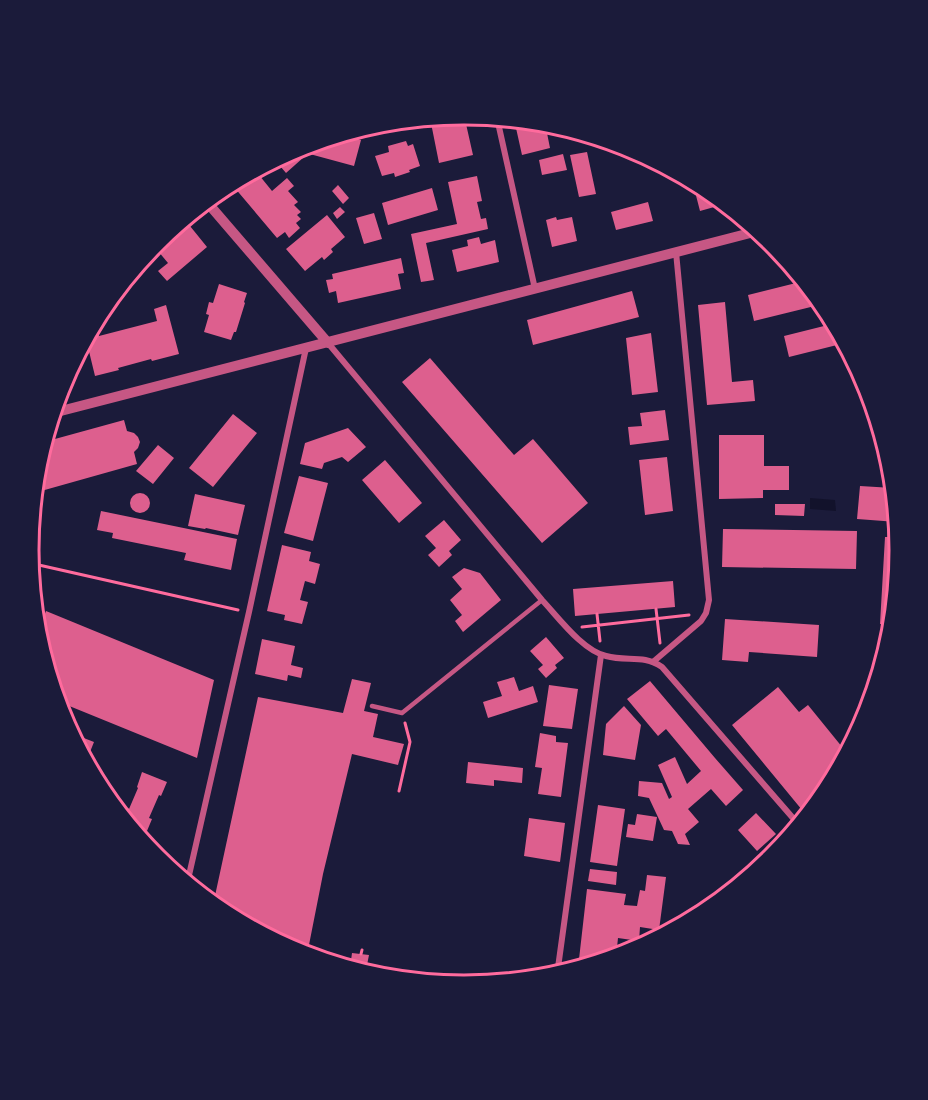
<svg xmlns="http://www.w3.org/2000/svg" width="928" height="1100" font-family="'Work Sans',sans-serif">
<rect width="100%" height="100%" fill="#1b1b3a"/>
<!-- water -->
<path fill="#12122b" d="M810 498 835 500 836 511 810 509Z"/>
<!-- building -->
<path fill="#dd5f8e" d="M464 115 473 155 439 163 430 118Z
M514 119 545 123 550 148 522 155Z
M404 120 405 128 390 131 388 122Z
M340 135 361 140 354 166 306 153 309 144Z
M406 141 408 146 413 144 420 166 409 170 410 172 395 177 394 173 382 176 375 156 389 152 388 146Z
M297 148 304 157 286 173 275 160Z
M587 152 596 194 579 197 570 155Z
M563 154 567 170 542 175 539 160Z
M255 170 272 191 287 178 294 186 288 191 298 202 294 205 301 212 297 215 301 219 296 223 300 228 289 238 285 232 277 238 234 187Z
M477 176 482 201 477 202 481 219 486 218 488 229 426 243 434 280 421 282 411 234 457 224 448 182Z
M692 180 706 188 725 204 700 211Z
M338 185 349 198 343 204 332 191Z
M432 188 438 210 388 225 382 203Z
M648 202 653 221 616 230 611 212Z
M340 207 345 212 337 219 333 213Z
M374 213 382 239 364 244 356 218Z
M327 215 345 237 331 249 333 252 324 260 322 257 305 271 286 249Z
M556 217 557 220 572 217 577 241 552 247 546 220Z
M182 221 188 228 190 226 207 247 167 281 158 271 168 263 153 245Z
M479 237 481 244 495 240 499 262 457 272 452 250 468 246 467 240Z
M401 258 404 273 398 274 401 289 338 303 336 291 329 293 326 280 333 279 332 274Z
M804 281 823 304 754 321 748 295Z
M219 284 247 293 244 302 245 303 236 332H234L231 340 204 332 209 315 206 314 209 302 213 303Z
M632 291 639 317 533 345 527 320Z
M725 302 732 382 753 380 755 401 707 405 698 305Z
M166 305 179 354 152 361 151 359 118 368 119 370 95 376 86 339 93 324H96L99 336 157 321 154 309Z
M832 324 837 345 789 357 784 336Z
M651 333 658 392 632 395 626 338Z
M430 358 514 455 533 439 588 503 542 543 402 382Z
M665 410 669 440 630 445 628 427 642 426 640 413Z
M233 414 257 433 213 487 189 468Z
M124 420 127 431 134 433 138 437 140 442 138 448 134 452 137 464 34 493 37 465 44 442Z
M348 428 366 447 348 462 342 457 324 463 322 469 300 464 305 443Z
M719 435H764V466H789V490H763V498L719 499Z
M158 445 174 458 153 484 136 471Z
M667 457 673 511 645 515 639 460Z
M385 460 422 503 399 523 362 480Z
M299 476 328 483 313 541 284 533Z
M860 486 893 488 897 522 857 519Z
M130 503a10 10 0 1 1 20 0a10 10 0 1 1-20 0Z
M195 494 245 505 238 535 206 528 205 529 188 526Z
M775 504H805L804 516 775 515Z
M101 511 237 539 231 570 184 560 186 553 112 538 113 533 97 530Z
M444 520 461 540 449 551 452 555 439 567 428 555 436 548 425 536Z
M723 529 857 531 856 569 722 567Z
M885 537H898L899 550 892 625 880 624Z
M282 545 311 552 309 561 320 564 315 584 305 581 300 600 308 602 302 624 284 620 285 615 267 611Z
M464 568 480 573 501 600 463 632 455 621 462 615 450 600 462 589 452 577Z
M673 581 675 607 575 616 573 589Z
M46 611 214 680 197 758 57 701 37 635Z
M725 619 819 625 817 657 749 652 748 662 722 660Z
M546 637 564 658 555 665 557 668 546 678 538 669 543 665 530 651Z
M262 639 295 646 291 665 303 668 301 678 288 675 287 681 255 674Z
M514 677 519 691 533 686 538 702 488 718 483 702 502 696 497 682Z
M352 679 371 683 364 711 378 714 373 737 404 744 398 765 352 754 323 874 307 955 297 952 222 912 213 905 258 697 343 713Z
M650 681 715 758 743 790 726 806 711 789 688 809 699 822 685 834 690 845 678 844 672 831 664 830 649 798 638 796 639 781 662 783 669 799 672 797 658 765 675 757 687 784 701 771 666 729 658 736 627 699Z
M549 685 578 689 572 729 543 726Z
M778 687 799 712 808 705 847 753 826 792 807 816 732 725Z
M624 706 641 725 635 760 603 755 606 724Z
M71 733 94 742 86 762 80 751Z
M540 733 556 736V742L568 743 561 797 538 794 542 768 535 767Z
M468 762 523 768 522 783 494 780V786L466 783Z
M142 772 167 782 161 796 159 795 149 818 152 819 147 831 127 823 124 818 128 808 129 809 138 788 137 787Z
M598 805 625 809 617 866 590 862Z
M756 813 776 834 757 851 738 830Z
M637 814 657 817 653 841 626 837 628 824 635 825Z
M529 818 565 823 560 862 524 856Z
M590 869 617 872 616 885 588 881Z
M647 875 666 877 659 930 640 927 639 941 618 938 616 957 578 968 587 889 626 894 624 905 637 906 640 890 645 891Z
M352 953 369 955 366 970 350 968Z"/>
<g fill="none" stroke-linecap="round" stroke-linejoin="round">
<!-- path -->
<path stroke="#ff6b9d" stroke-width="3" d="M30 563 238 610
M656 609 660 643
M597 614 600 641
M582 627 689 615
M399 791 410 742 405 723
M361 954 362 950
M359 971V969"/>
<!-- service -->
<path stroke="#c65784" stroke-width="4.5" d="M372 706 402 713 542 600"/>
<!-- minor -->
<path stroke="#c65784" stroke-width="6" d="M497 118 535 289
M328 343 542 600C559 618 582 650 606 656 627 662 643 654 662 667L799 825
M653 662 701 621 706 613 709 600 676 252
M187 884 249 612 306 348
M557 975 601 655"/>
<!-- tertiary -->
<path stroke="#c65784" stroke-width="10" d="M206 201 328 343
M53 413 758 231"/>
</g>
<!-- crop -->
<path d="M0 0H928V1100H0ZM39 550a425 425 0 1 1 850 0a425 425 0 1 1-850 0Z" fill="#1b1b3a" fill-rule="evenodd"/>
<path fill="none" stroke="#ff6b9d" stroke-width="3" d="M39 550a425 425 0 1 1 850 0a425 425 0 1 1-850 0Z"/>
</svg>
